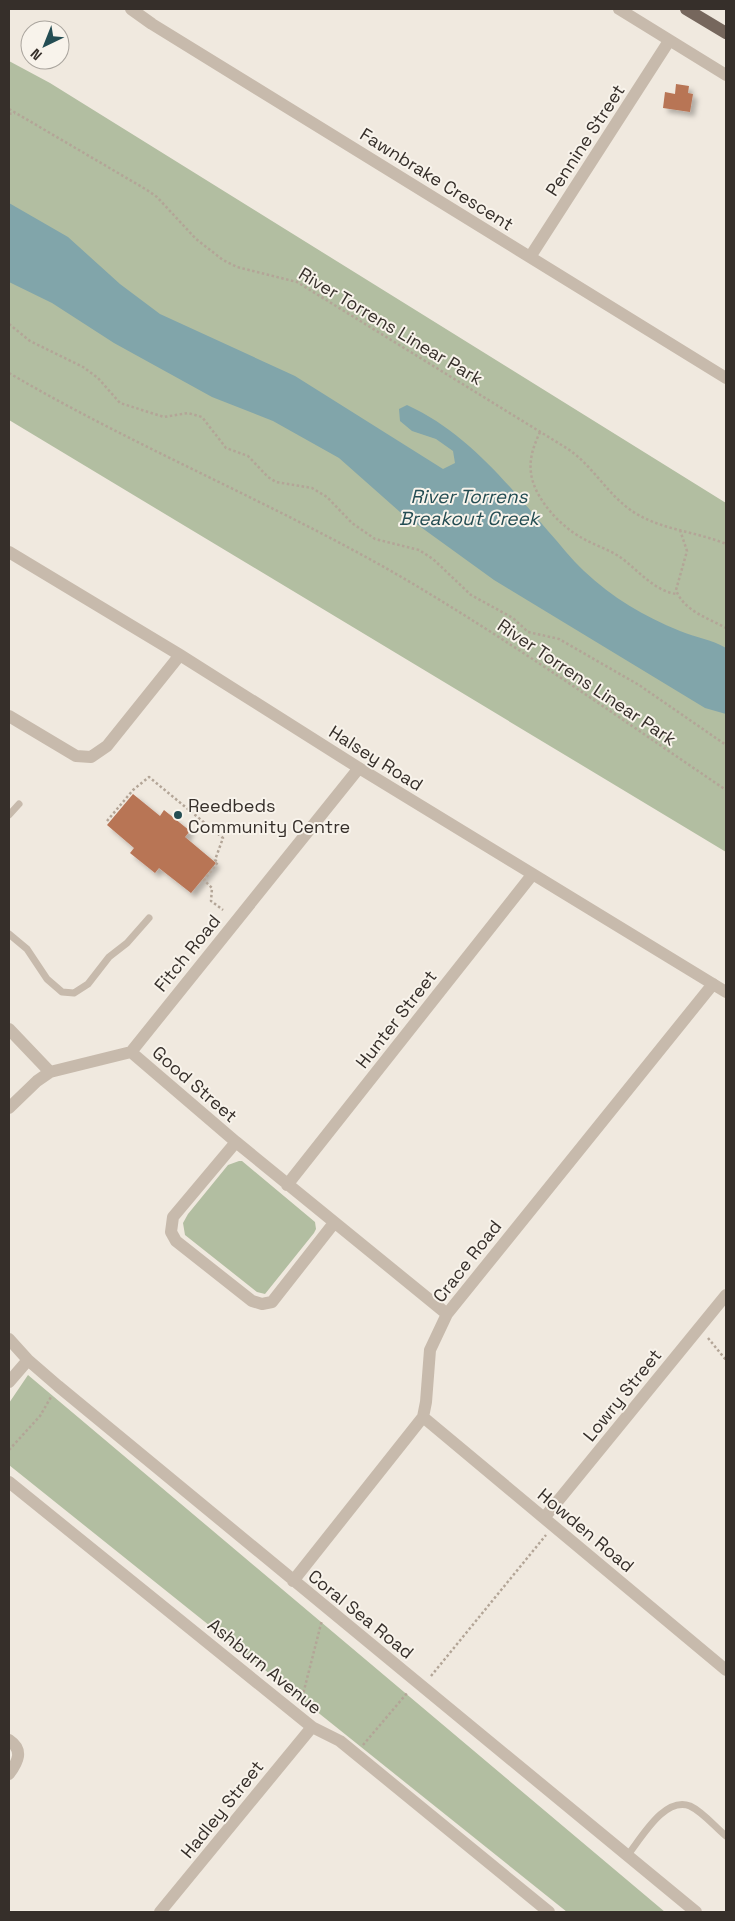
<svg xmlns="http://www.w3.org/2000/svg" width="735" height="1921" font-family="'Space Grotesk',sans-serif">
<defs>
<filter id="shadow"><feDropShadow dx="4.5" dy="4.5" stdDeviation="2.5" flood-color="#0004"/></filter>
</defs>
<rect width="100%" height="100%" fill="#f0e9df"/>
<!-- green -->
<path fill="#b2bea1" d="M9 61 50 83 726 503V852L9 420Z
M239 1161H242L315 1222 316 1229 314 1233 265 1294 257 1292 185 1235 183 1223 188 1214 228 1165Z
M28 1375 665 1912H567L9 1465V1403Z"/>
<!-- water -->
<path fill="#81a5aa" d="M9 203 68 237 120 284 160 314 295 376 443 469 455 463 453 451 436 439 412 431 400 421 399 409 407 405C466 432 507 483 548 531 560 544 571 559 584 571 613 598 643 616 680 631 696 638 711 639 726 648V714L705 708 494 580 400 512 339 458 273 421 212 397 114 343 52 303 9 282Z"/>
<!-- building -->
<path fill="#b87455" filter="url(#shadow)" d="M676 84 689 86 688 93 693 94 690 112 663 108 665 92 675 94Z
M133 794 160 816 164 810 190 831 185 837 216 863 191 893 159 868 155 873 130 853 134 848 107 825Z"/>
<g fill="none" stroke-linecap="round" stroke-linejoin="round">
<!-- path -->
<path stroke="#b3a597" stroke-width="2.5" stroke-dasharray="2.5 2.5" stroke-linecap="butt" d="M9 109 147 190 157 197 196 239 223 260 237 267 297 282 568 449C593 466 607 494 632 511 660 530 695 531 726 544
M9 114 15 113
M9 324 30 341 83 367 98 378 120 403 164 417 188 413 202 417 226 448 248 456 268 477 276 482 312 488 327 497 352 523 375 539 419 550 433 559 471 595 513 618 528 632 559 639 639 685 726 745
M9 373C135 447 271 502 398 575 511 641 618 717 726 790
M540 432C534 445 529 458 531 473 534 498 560 526 582 538 594 545 608 549 620 557 637 569 655 592 677 594
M680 530 687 551 676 590C684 611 708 618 726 628
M107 821 133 790 149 777 223 838 215 860 218 862 204 880 212 888 211 901 223 910
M708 1338 726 1360
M9 1450 40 1416 51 1397
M431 1676 546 1535
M301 1702 322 1620
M363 1745 408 1692"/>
<!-- lane -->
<path stroke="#c7baac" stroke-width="7" d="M9 815 19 804
M9 934 27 949 47 979 62 992 74 993 88 984 109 957 127 943 149 918
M627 1856C641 1839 664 1796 690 1806 703 1812 715 1827 726 1836"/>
<!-- street -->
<path stroke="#c7baac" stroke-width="12" d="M131 9 152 24 726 378
M619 9 726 75
M530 257 669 41
M9 552 180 655 359 768 726 992
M9 716 76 756 91 757 107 746 180 655
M9 1029 50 1072
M131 1052 236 1142 447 1314
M9 1108 37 1081 50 1072 131 1052 359 768
M236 1142 173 1217 171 1232 176 1241 252 1301 262 1304 272 1302 334 1223
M287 1185 532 875
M9 1339 28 1360 58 1386 696 1912
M9 1382 28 1360
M423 1417 726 1670
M9 1482 312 1727 340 1741 549 1912
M544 1518 726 1295
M293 1581 423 1417 426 1402 430 1350 447 1314 713 984
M9 1740C24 1750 18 1762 9 1774
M160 1912 312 1727"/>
<!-- primary -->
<path stroke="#76675d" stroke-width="12" d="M686 9 726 33"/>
</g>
<!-- markers -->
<circle fill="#244d53" stroke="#f8f3eb" stroke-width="2" cx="178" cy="815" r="5"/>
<g text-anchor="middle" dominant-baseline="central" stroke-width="4" stroke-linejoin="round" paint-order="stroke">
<!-- street labels -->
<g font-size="18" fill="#362f2a" stroke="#f8f3eb">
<text transform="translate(585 140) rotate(-57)">Pennine Street</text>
<text transform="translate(437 179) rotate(32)">Fawnbrake Crescent</text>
<text transform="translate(391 326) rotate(31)">River Torrens Linear Park</text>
<text transform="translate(587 682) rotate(34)">River Torrens Linear Park</text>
<text transform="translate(376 758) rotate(32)">Halsey Road</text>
<text transform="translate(187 953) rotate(-51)">Fitch Road</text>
<text transform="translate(396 1019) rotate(-52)">Hunter Street</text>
<text transform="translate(195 1084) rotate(41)">Good Street</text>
<text transform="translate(467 1261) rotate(-52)">Crace Road</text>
<text transform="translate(622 1395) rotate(-51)">Lowry Street</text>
<text transform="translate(586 1530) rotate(40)">Howden Road</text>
<text transform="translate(361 1614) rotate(39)">Coral Sea Road</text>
<text transform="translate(265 1666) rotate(39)">Ashburn Avenue</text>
<text transform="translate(222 1809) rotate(-51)">Hadley Street</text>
</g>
<!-- poi labels -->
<g font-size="18" fill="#362f2a" stroke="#f8f3eb" text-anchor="start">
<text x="188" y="805">Reedbeds<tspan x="188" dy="21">Community Centre</tspan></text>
</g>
<!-- water labels -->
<g font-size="19" font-style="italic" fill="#244d53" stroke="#f8f3eb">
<text x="469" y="496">River Torrens<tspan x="469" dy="22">Breakout Creek</tspan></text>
</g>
</g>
<!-- border -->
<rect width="735" height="1921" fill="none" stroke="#362f2a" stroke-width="20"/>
<!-- north arrow -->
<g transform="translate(45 45) rotate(223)"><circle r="24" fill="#f8f3eb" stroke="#aaa59e"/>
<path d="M0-4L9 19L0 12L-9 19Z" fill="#244d53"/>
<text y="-8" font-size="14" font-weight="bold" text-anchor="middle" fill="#362f2a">N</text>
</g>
</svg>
